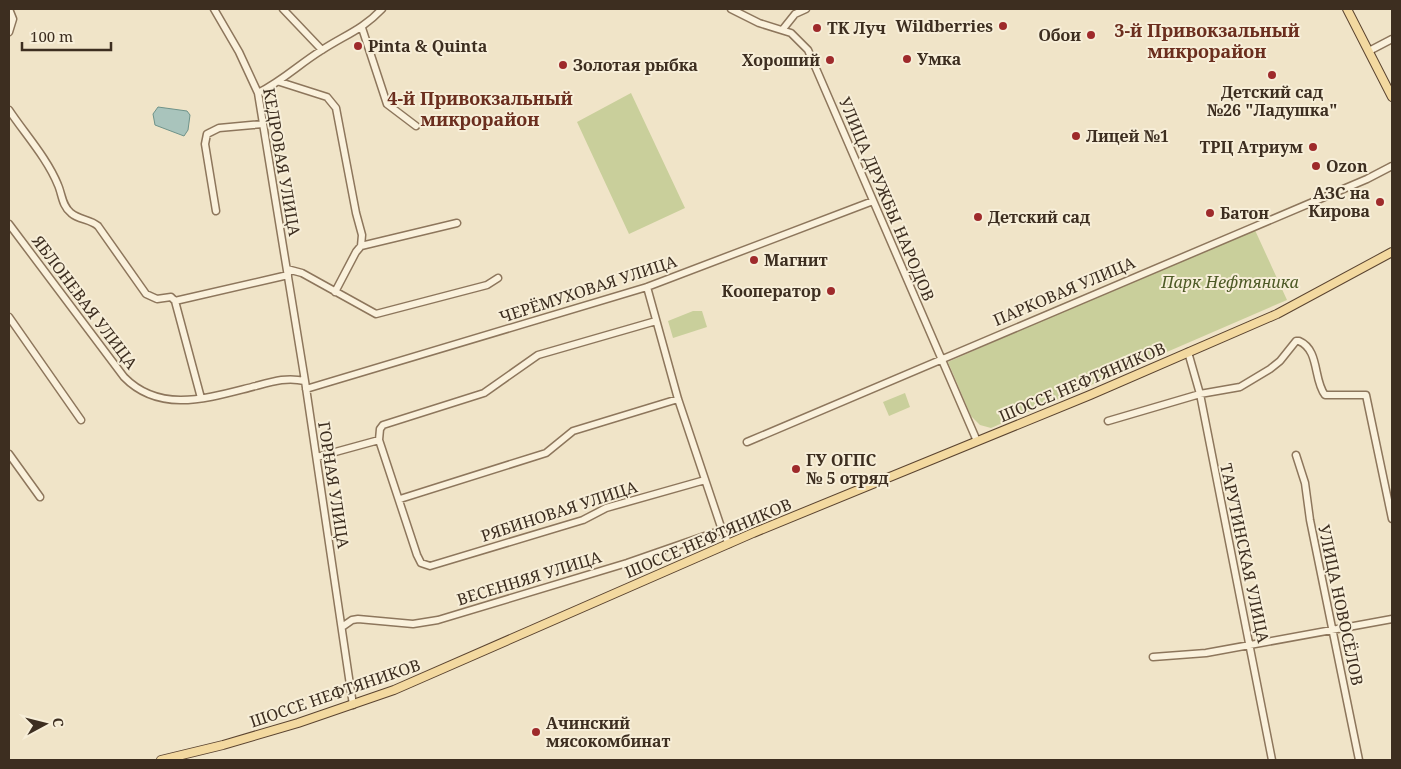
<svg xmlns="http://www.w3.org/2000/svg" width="1401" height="769" font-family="'Noto Serif',serif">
<rect width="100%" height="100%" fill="#f0e4c8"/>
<!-- green -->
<path fill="#c9cf9b" d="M631 93 685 208 629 234 577 122Z
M1254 228 1287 300 991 428 980 425 971 416 948 362Z
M693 311H702L707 327 673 338 668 321Z
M905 393 910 407 889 416 883 402Z"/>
<!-- water -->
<path fill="#a9c4bc" stroke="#6f938a" d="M158 107 187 111 190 115 188 130 184 136 155 125 153 114Z"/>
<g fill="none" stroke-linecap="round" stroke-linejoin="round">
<defs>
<path id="minor" d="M214 9 239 52 258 93 305 381 353 705
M283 9 322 50
M731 9 759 23 791 33 808 50 977 441
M362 28 387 104 416 126
M783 29 795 14 806 9
M9 32 13 19 9 9
M1369 51 1392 39
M280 82 327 97 336 108 356 213 362 235 361 246 356 252 335 292
M258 93C284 80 299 64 322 50 345 35 362 30 382 9
M9 110C25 134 47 158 58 185 62 194 62 206 71 213 79 220 90 219 98 226L146 294 157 299 171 297 175 301
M216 211 205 144 207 134 219 128 263 124
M9 224 124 377C161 415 211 397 256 386 274 381 287 377 305 381
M361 246 457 223
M287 269 302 273 376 314 487 285 498 278
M647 287 678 399 722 530 729 544
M175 301 288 275
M175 301 201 398
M9 317 81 420
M656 321 538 355 484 393 383 425 380 429 379 440 417 555 421 563 430 566 583 520 606 508 705 480
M1188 352 1200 394 1272 760
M306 389 647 287 873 201
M1108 421 1200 394 1240 387 1270 369 1280 361 1296 341H1299C1320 350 1313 380 1325 395H1366L1392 519
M747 442 1367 179 1392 166
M9 454 40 497
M1296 455 1305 483 1310 520 1359 760
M317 457 379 440
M400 499 546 453 573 431 678 399
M342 627 352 620 358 619 413 624 438 620 627 563 722 530
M1153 657 1206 653 1392 619"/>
<path id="major" d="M1347 9 1392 97
M161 760 223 745 298 723 394 690 753 533 1090 395 1277 314 1392 252"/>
</defs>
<!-- minor casing -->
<use href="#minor" stroke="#8d765c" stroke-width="9"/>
<!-- major casing -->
<use href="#major" stroke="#5b4430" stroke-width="10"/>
<!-- minor -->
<use href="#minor" stroke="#faf1dc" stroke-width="6"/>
<!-- major -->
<use href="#major" stroke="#f3d9a0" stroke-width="8"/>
</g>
<!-- markers -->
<g fill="#9e2a2b" stroke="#f7eed8" stroke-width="2">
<circle cx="1003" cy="26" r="5"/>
<circle cx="817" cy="28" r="5"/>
<circle cx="1091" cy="35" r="5"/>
<circle cx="358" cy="46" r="5"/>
<circle cx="907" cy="59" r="5"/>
<circle cx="830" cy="60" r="5"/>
<circle cx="563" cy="65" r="5"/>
<circle cx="1272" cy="75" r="5"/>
<circle cx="1076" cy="136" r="5"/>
<circle cx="1313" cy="147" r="5"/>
<circle cx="1316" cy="166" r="5"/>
<circle cx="1380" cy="202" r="5"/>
<circle cx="1210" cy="213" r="5"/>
<circle cx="978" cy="217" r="5"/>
<circle cx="754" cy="260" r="5"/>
<circle cx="831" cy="291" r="5"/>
<circle cx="796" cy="469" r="5"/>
<circle cx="536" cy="732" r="5"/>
</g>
<g text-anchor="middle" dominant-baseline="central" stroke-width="4" stroke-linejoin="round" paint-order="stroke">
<!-- poi labels -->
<g font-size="16" font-weight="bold" fill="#3d2e20" stroke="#f7eed8" text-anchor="start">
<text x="993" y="26" text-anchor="end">Wildberries</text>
<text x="827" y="28">ТК Луч</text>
<text x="1081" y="35" text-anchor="end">Обои</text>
<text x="368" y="46">Pinta &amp; Quinta</text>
<text x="917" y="59">Умка</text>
<text x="820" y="60" text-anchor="end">Хороший</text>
<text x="573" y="65">Золотая рыбка</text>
<text x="1272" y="92" text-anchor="middle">Детский сад<tspan x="1272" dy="18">№26 "Ладушка"</tspan></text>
<text x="1086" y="136">Лицей №1</text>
<text x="1303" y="147" text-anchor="end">ТРЦ Атриум</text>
<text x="1326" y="166">Ozon</text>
<text x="1370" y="193" text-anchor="end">АЗС на<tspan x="1370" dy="18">Кирова</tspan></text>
<text x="1220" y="213">Батон</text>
<text x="988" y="217">Детский сад</text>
<text x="764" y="260">Магнит</text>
<text x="821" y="291" text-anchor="end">Кооператор</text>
<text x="806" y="460">ГУ ОГПС<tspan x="806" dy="18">№ 5 отряд</tspan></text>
<text x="546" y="723">Ачинский<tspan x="546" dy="18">мясокомбинат</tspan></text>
</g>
<!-- street labels -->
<g font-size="16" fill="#3d2e20" stroke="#f7eed8">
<text transform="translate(282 162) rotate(80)">КЕДРОВАЯ УЛИЦА</text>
<text transform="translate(887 199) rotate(67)">УЛИЦА ДРУЖБЫ НАРОДОВ</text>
<text transform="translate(588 289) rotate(-18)">ЧЕРЁМУХОВАЯ УЛИЦА</text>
<text transform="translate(1064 291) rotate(-23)">ПАРКОВАЯ УЛИЦА</text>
<text transform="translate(85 302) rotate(53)">ЯБЛОНЕВАЯ УЛИЦА</text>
<text transform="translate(1082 382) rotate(-23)">ШОССЕ НЕФТЯНИКОВ</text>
<text transform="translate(334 485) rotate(81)">ГОРНАЯ УЛИЦА</text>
<text transform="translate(559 511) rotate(-18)">РЯБИНОВАЯ УЛИЦА</text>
<text transform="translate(708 538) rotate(-23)">ШОССЕ НЕФТЯНИКОВ</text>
<text transform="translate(1245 553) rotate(78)">ТАРУТИНСКАЯ УЛИЦА</text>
<text transform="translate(529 578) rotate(-17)">ВЕСЕННЯЯ УЛИЦА</text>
<text transform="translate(1341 605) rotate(78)">УЛИЦА НОВОСЁЛОВ</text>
<text transform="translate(335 693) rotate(-19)">ШОССЕ НЕФТЯНИКОВ</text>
</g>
<!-- park labels -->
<g font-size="16" font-style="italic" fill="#4d5a26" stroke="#f7eed8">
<text x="1230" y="282">Парк Нефтяника</text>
</g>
<!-- neighbourhood labels -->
<g font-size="18" font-weight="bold" fill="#6b2e1e" stroke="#f7eed8">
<text x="1207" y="30">3-й Привокзальный<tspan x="1207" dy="21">микрорайон</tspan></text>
<text x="480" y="98">4-й Привокзальный<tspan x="480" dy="21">микрорайон</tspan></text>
</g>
</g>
<!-- border -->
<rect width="1401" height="769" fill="none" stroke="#3d2e20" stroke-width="20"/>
<!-- north arrow -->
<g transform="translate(45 724) rotate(83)" stroke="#f7eed8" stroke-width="4" paint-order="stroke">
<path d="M0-4L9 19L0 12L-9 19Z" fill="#3d2e20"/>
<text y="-8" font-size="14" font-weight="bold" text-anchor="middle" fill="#3d2e20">С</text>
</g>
<!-- scale -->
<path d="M22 42v8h89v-8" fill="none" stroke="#3d2e20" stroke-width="2.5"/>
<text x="30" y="42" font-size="15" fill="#3d2e20" stroke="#f7eed8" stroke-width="4" paint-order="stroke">100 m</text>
</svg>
